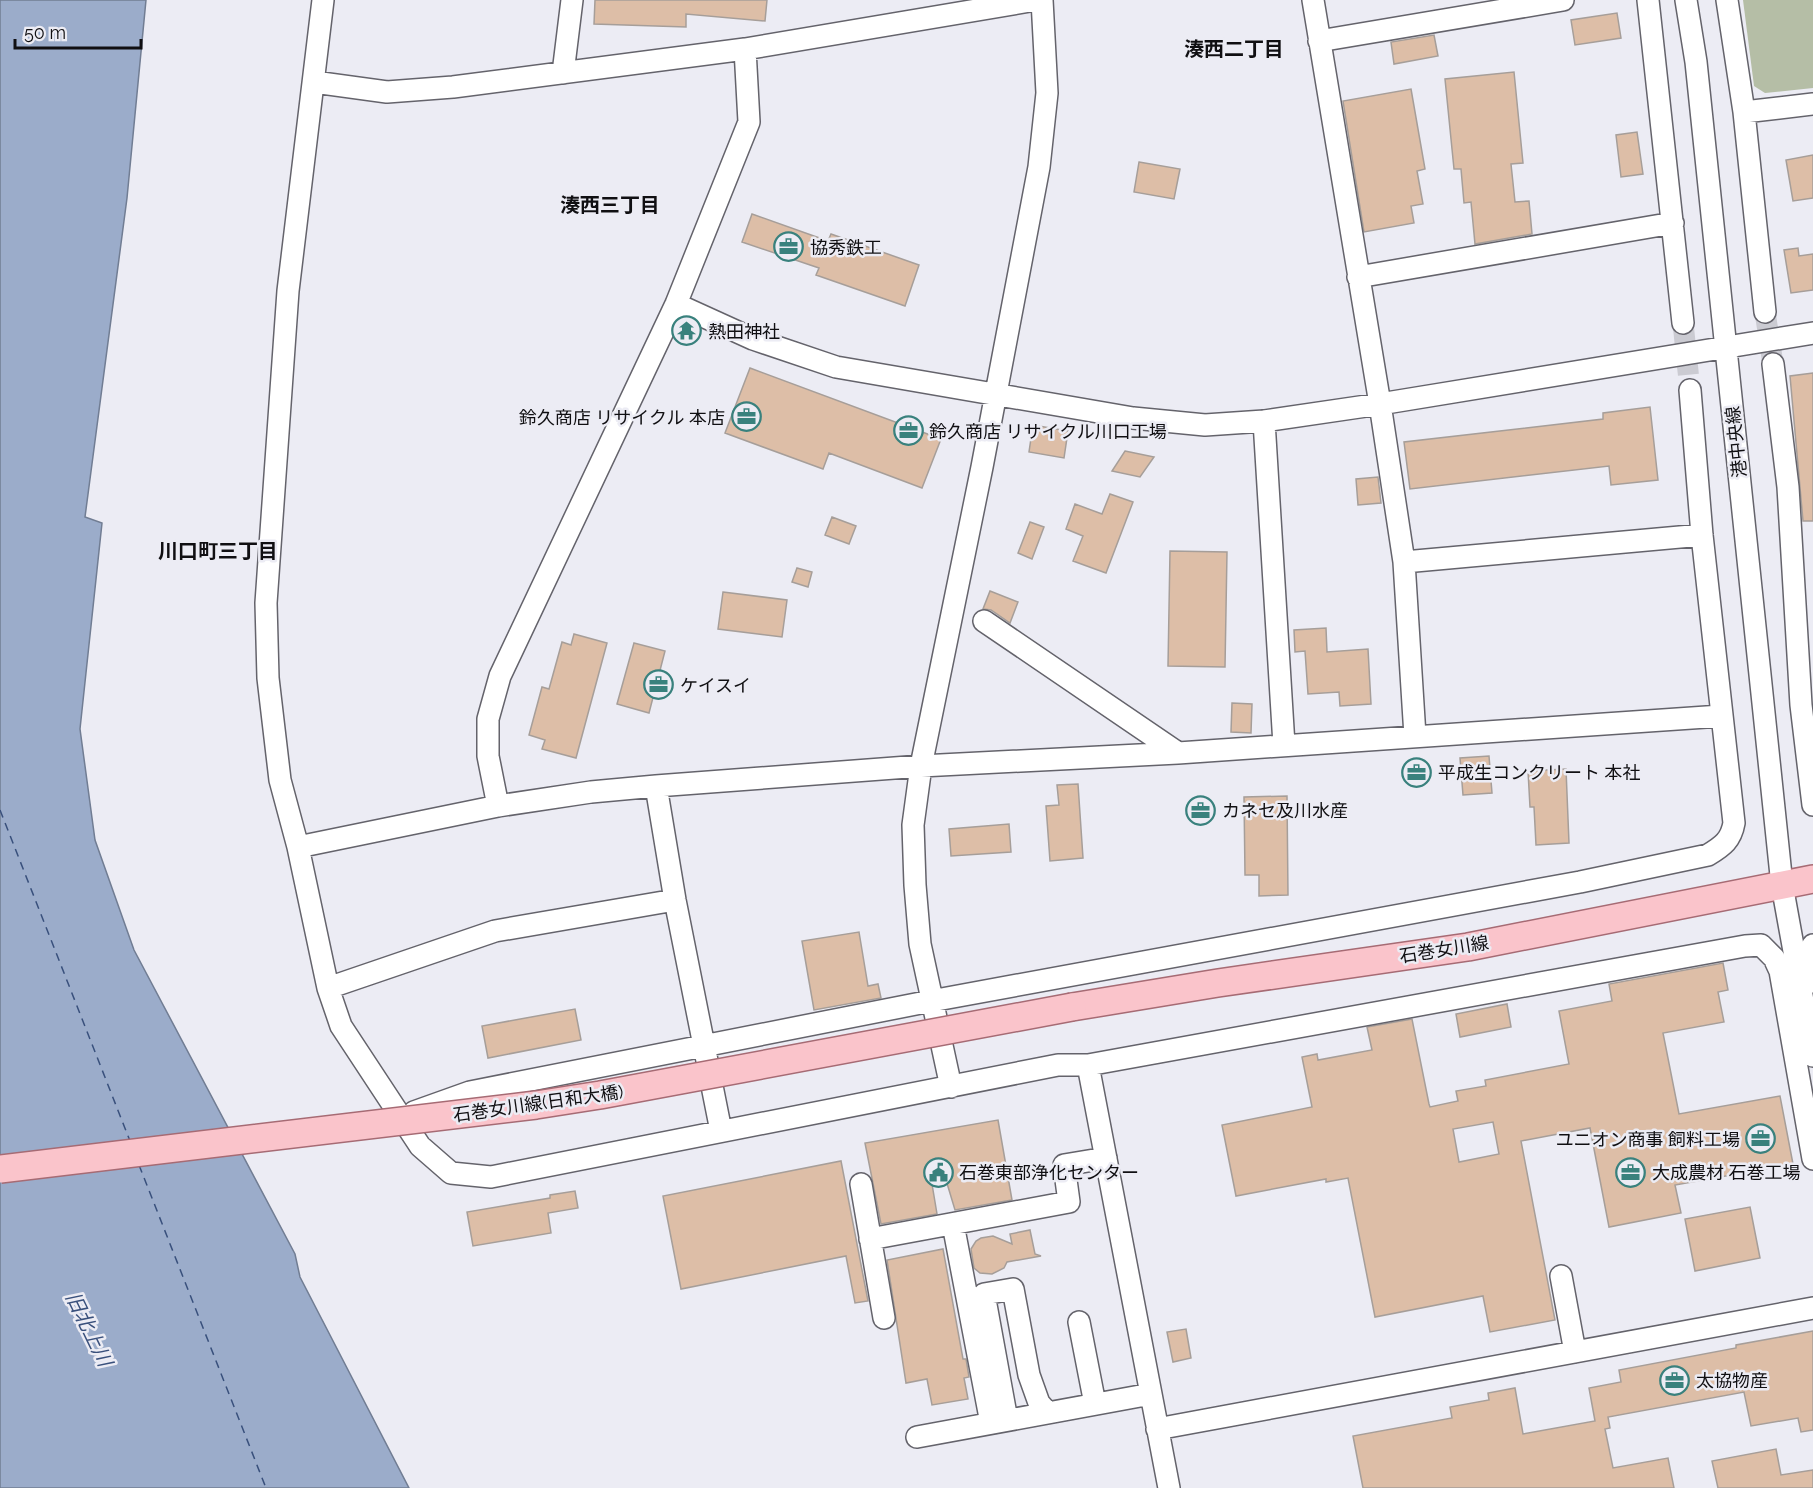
<svg xmlns="http://www.w3.org/2000/svg" width="1813" height="1488" font-family="Raleway,'Noto Sans JP',sans-serif">
<rect width="100%" height="100%" fill="#ececf4"/>
<!-- green -->
<path fill="#b5bea6" d="M1743 0H1813V88L1765 93 1754 86Z"/>
<!-- water -->
<path fill="#9bacca" stroke="#717d93" stroke-width="1.5" d="M0 0H146L127 198 85 517 102 523 80 729 95 840 134 950 295 1254 300 1277 409 1488H0Z"/>
<g fill="none" stroke-linecap="round" stroke-linejoin="round">
<!-- ferry -->
<path stroke="#39507c" stroke-width="1.5" stroke-dasharray="8 6" stroke-linecap="butt" d="M0 810 130 1141
M139 1165 266 1488"/>
</g>
<!-- building -->
<path fill="#ddbea7" stroke="#a69e99" stroke-width="1.5" fill-rule="evenodd" d="M595 0H767L765 21 686 14V27L594 24Z
M1617 13 1621 38 1575 45 1571 20Z
M1434 35 1438 56 1394 64 1391 42Z
M1514 72 1523 163 1511 164 1515 202 1529 201 1532 234 1475 244 1471 202 1464 203 1461 169H1454L1445 79Z
M1411 89 1425 169 1417 171 1423 204 1411 206 1414 223 1364 232 1343 101Z
M1637 132 1643 174 1621 177 1616 135Z
M1813 155V198L1793 201 1786 160Z
M1139 162 1180 169 1174 199 1134 192Z
M752 214 828 241 831 234 919 265 905 306 816 275 819 268 742 242Z
M1798 248 1799 256 1813 254V290L1791 293 1784 250Z
M750 368 941 439 922 488 829 453 823 469 725 433Z
M1813 373V521H1803L1790 376Z
M1650 407 1658 480 1611 485 1609 466 1410 489 1404 442 1603 419V413Z
M1033 425 1068 431 1064 458 1029 452Z
M1125 451 1154 457 1140 477 1112 471Z
M1378 477 1381 503 1358 505 1356 479Z
M1110 494 1133 502 1106 573 1073 561 1083 536 1066 529 1075 504 1102 514Z
M832 517 856 526 849 544 825 535Z
M1030 522 1044 527 1032 559 1018 553Z
M1170 551 1227 552 1225 667 1168 666Z
M797 568 812 572 808 587 792 582Z
M990 591 1018 602 1010 623 991 610 983 609Z
M723 592 787 600 782 637 718 629Z
M1326 628 1327 652 1368 649 1371 704 1340 706 1339 692 1308 694 1305 651 1295 652 1294 630Z
M574 634 607 643 576 758 542 749 545 740 529 735 542 687 549 689 562 642 571 645Z
M634 643 665 651 649 713 617 704Z
M1232 703 1252 704 1251 733 1231 732Z
M1489 756 1492 793 1463 795 1460 758Z
M1566 769 1569 843 1536 845 1534 807H1530L1528 771Z
M1078 784 1083 858 1050 861 1046 806 1059 805 1057 785Z
M1287 796 1288 895 1259 896V875H1245L1244 797Z
M1009 824 1011 852 951 856 949 829Z
M859 932 868 986 878 984 881 998 814 1010 802 941Z
M1723 963 1728 990 1718 992 1724 1022 1663 1033 1679 1114 1780 1096 1793 1164 1675 1185 1681 1213 1609 1227 1590 1128 1521 1141 1555 1320 1490 1332 1483 1296 1375 1317 1348 1178 1326 1182V1179L1236 1196 1222 1125 1312 1107 1302 1057 1317 1054 1318 1060 1372 1050 1367 1027 1412 1019 1429 1104 1430 1107 1458 1101 1456 1091 1486 1086 1485 1080 1569 1064 1559 1011 1612 1001 1609 984ZM1493 1122 1499 1154 1459 1162 1453 1129Z
M1507 1004 1511 1027 1460 1037 1456 1014Z
M575 1009 581 1040 488 1058 482 1026Z
M998 1120 1012 1200 955 1210 946 1180 932 1184 937 1214 881 1224 865 1143Z
M841 1161 868 1301 855 1303 846 1256 681 1289 663 1196Z
M575 1191 578 1208 548 1213 551 1233 473 1246 467 1212 550 1198V1195Z
M1750 1207 1760 1258 1695 1271 1685 1219Z
M1030 1230 1035 1254 1041 1256 1007 1262 1004 1268 992 1274 980 1273 974 1268 971 1249 976 1241 981 1238 993 1236 1012 1244 1010 1234Z
M943 1249 963 1359H966L969 1377 964 1378 968 1399 932 1405 927 1379 906 1383 887 1260Z
M1186 1329 1191 1358 1173 1362 1167 1332Z
M1813 1331V1430L1801 1432 1798 1418 1751 1426 1744 1392 1608 1417 1610 1428 1605 1429 1613 1468 1668 1458 1674 1488H1363L1353 1436 1452 1418 1450 1407 1489 1400 1488 1393 1515 1388 1523 1434 1595 1421 1589 1388 1621 1382 1619 1370 1736 1348V1345Z
M1776 1449 1781 1475 1813 1470V1488H1718L1712 1461Z"/>
<g fill="none" stroke-linecap="round" stroke-linejoin="round">
<!-- minor-tunnel -->
<path stroke="#cbcbd2" stroke-width="21" stroke-dasharray="21 10" stroke-linecap="butt" d="M1765 312 1773 364
M1683 323 1690 390"/>
<defs>
<path id="minor" d="M323 0 288 291 266 603 268 678 280 780 298 847 328 988 341 1026 420 1146 451 1173 491 1177 1058 1065H1088L1745 946 1761 945 1774 958 1780 971 1813 1159
M1313 0 1380 404 1404 562 1415 736
M1648 0 1683 323
M1686 0 1696 62 1782 885 1813 1056
M1727 0 1744 112 1765 312
M1319 41 1563 0
M563 73 572 0
M314 82 387 92 453 87 745 49 1036 0
M1744 112 1813 104
M1358 277 1673 223
M676 304 753 339 836 367 1133 418 1205 425 1264 421 1380 404 1813 333
M1773 364 1788 487 1801 705 1813 805
M1264 421 1284 745
M1404 562 1702 535
M984 621 1178 753
M656 786 675 900 721 1131
M498 806 488 756V719L500 676 676 304 749 122 745 49
M298 847 498 806 591 792 656 786 921 766 1178 753 1721 716
M1813 945 1810 950 1813 982
M328 988 495 931 675 900
M1088 1065 1169 1488
M951 1087 920 944 915 885 913 825 921 766 982 467 1039 167 1047 93 1042 0
M414 1112 470 1092 931 1001 1580 882 1708 855C1723 846 1731 840 1734 823L1702 535 1690 390
M861 1184 884 1318
M953 1224 991 1423
M870 1239 1069 1202 1064 1165 1106 1158
M1561 1276 1575 1352
M1079 1322 1095 1404
M1007 1420 984 1294 1013 1289 1029 1375 1039 1403 1047 1412
M1157 1429 1813 1308
M917 1437 1151 1394"/>
<path id="major" d="M1072 1007 1218 983 1468 947 1813 879"/>
</defs>
<!-- minor casing -->
<use href="#minor" stroke="#64636b" stroke-width="24"/>
<!-- major casing -->
<use href="#major" stroke="#a66b74" stroke-width="30"/>
<!-- minor -->
<use href="#minor" stroke="#fff" stroke-width="21"/>
<!-- major -->
<use href="#major" stroke="#fac4cb" stroke-width="27"/>
<defs>
<path id="major-bridge" d="M0 1169 536 1105 600 1095 1072 1007"/>
</defs>
<!-- major-bridge casing -->
<use href="#major-bridge" stroke="#a66b74" stroke-width="30" stroke-linecap="butt"/>
<!-- major-bridge -->
<use href="#major-bridge" stroke="#fac4cb" stroke-width="27"/>
</g>
<!-- icons -->
<defs>
<symbol id="office-ring" viewBox="-11 -11 22 22"><circle r="9.5" fill="#ececf4" stroke="#39817d" stroke-width="1.5"/><path d="M-6-3h4V-5.5h4V-3h4V5H-6ZM-1-4.5V-3h2v-1.5ZM-6 0V1H6V0Z" fill="#39817d"/></symbol>
<symbol id="temple-ring" viewBox="-11 -11 22 22"><circle r="9.5" fill="#ececf4" stroke="#39817d" stroke-width="1.5"/><path d="M0-6L5-2H3V0L6.5 2.5H4V6H1.5V3h-3V6H-4V2.5H-6.5L-3 0V-2H-5Z" fill="#39817d"/></symbol>
<symbol id="civic-ring" viewBox="-11 -11 22 22"><circle r="9.5" fill="#ececf4" stroke="#39817d" stroke-width="1.5"/><path d="M-.6-6.5H3V-4.5H.6V-3L4-1V1h2V6H-6V1h2V-1L-.6-3ZM-1.2 2.5V6h2.4V2.5Z" fill="#39817d"/></symbol>
</defs>
<g fill-rule="evenodd">
<use href="#office-ring" x="772" y="230" width="33" height="33"/>
<use href="#temple-ring" x="670" y="314" width="33" height="33"/>
<use href="#office-ring" x="730" y="400" width="33" height="33"/>
<use href="#office-ring" x="892" y="414" width="33" height="33"/>
<use href="#office-ring" x="642" y="668" width="33" height="33"/>
<use href="#office-ring" x="1400" y="756" width="33" height="33"/>
<use href="#office-ring" x="1184" y="794" width="33" height="33"/>
<use href="#office-ring" x="1744" y="1122" width="33" height="33"/>
<use href="#civic-ring" x="922" y="1156" width="33" height="33"/>
<use href="#office-ring" x="1614" y="1156" width="33" height="33"/>
<use href="#office-ring" x="1658" y="1364" width="33" height="33"/>
</g>
<g text-anchor="middle" dominant-baseline="central" stroke-width="5" stroke-linejoin="round" paint-order="stroke">
<!-- poi labels -->
<g font-size="18" fill="#100f12" stroke="#ececf4" text-anchor="start">
<text x="810" y="247">協秀鉄工</text>
<text x="708" y="331">熱田神社</text>
<text x="725" y="417" text-anchor="end">鈴久商店 リサイクル 本店</text>
<text x="929" y="431">鈴久商店 リサイクル川口工場</text>
<text x="680" y="685">ケイスイ</text>
<text x="1438" y="772">平成生コンクリート 本社</text>
<text x="1222" y="810">カネセ及川水産</text>
<text x="1740" y="1139" text-anchor="end">ユニオン商事 飼料工場</text>
<text x="959" y="1172">石巻東部浄化センター</text>
<text x="1652" y="1172">大成農材 石巻工場</text>
<text x="1696" y="1380">太協物産</text>
</g>
<!-- street labels -->
<g font-size="18" fill="#100f12" stroke="#ececf4">
<text transform="translate(1736 442) rotate(-96)">港中央線</text>
<text transform="translate(1444 949) rotate(-9)">石巻女川線</text>
<text transform="translate(538 1103) rotate(-8)">石巻女川線(日和大橋)</text>
</g>
<!-- neighbourhood labels -->
<g font-size="20" font-weight="bold" fill="#100f12" stroke="#ececf4">
<text x="1234" y="49">湊西二丁目</text>
<text x="610" y="205">湊西三丁目</text>
<text x="218" y="551">川口町三丁目</text>
</g>
<!-- water labels -->
<g font-size="20" font-style="italic" fill="#39507c" stroke="#ececf4">
<text transform="translate(89 1329) rotate(64)">旧北上川</text>
</g>
</g>
<!-- scale -->
<path d="M15 39v9h126v-9" fill="none" stroke="#100f12" stroke-width="3"/>
<text x="24" y="39" font-size="18" fill="#100f12" stroke="#ececf4" stroke-width="4.5" paint-order="stroke">50 m</text>
</svg>
